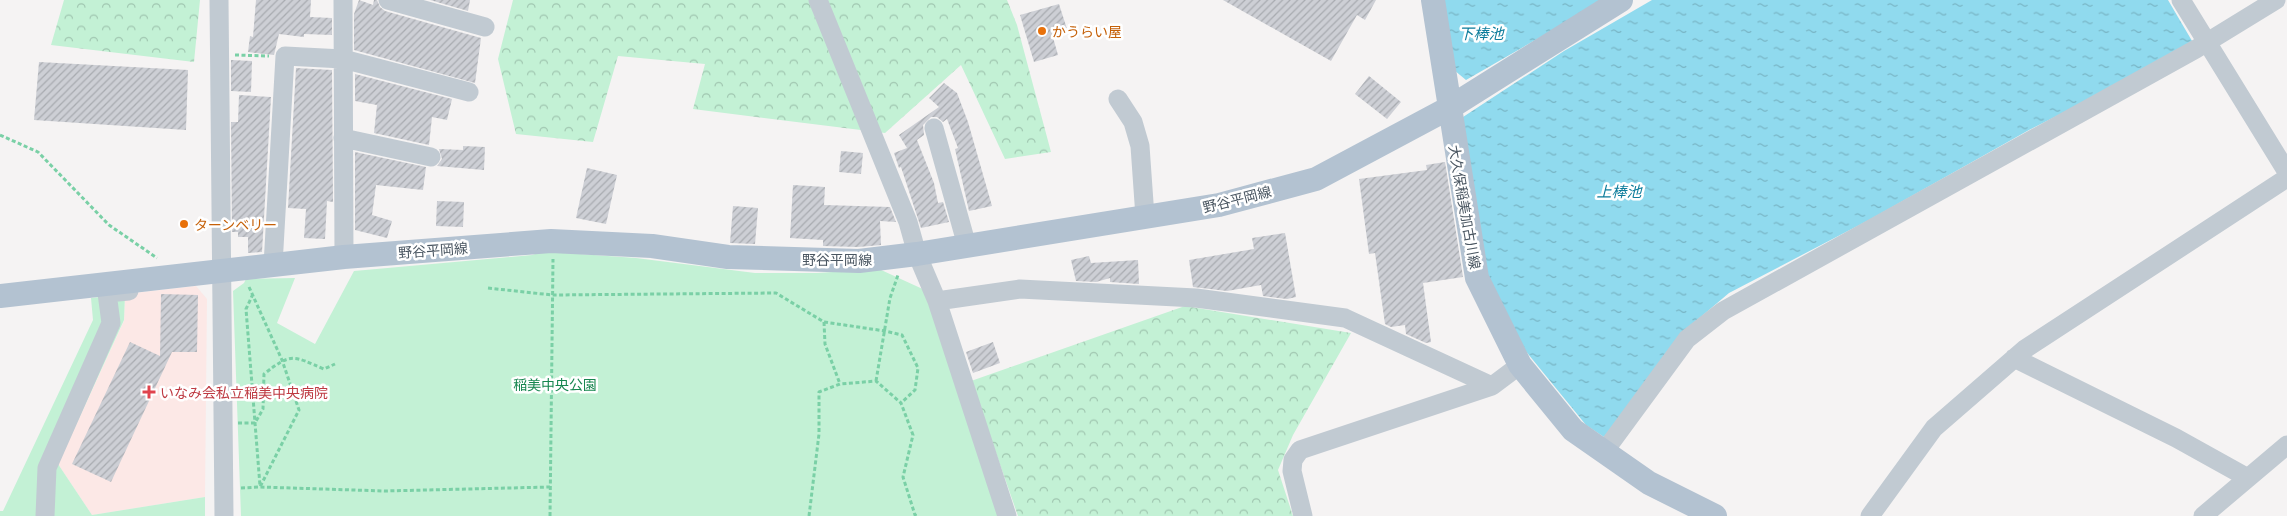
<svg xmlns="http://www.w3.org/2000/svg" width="2287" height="516" font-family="Commissioner,'Noto Sans JP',sans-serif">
<defs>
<pattern id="forest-crowns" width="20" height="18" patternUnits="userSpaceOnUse" patternTransform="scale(1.25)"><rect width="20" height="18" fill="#c3f1d5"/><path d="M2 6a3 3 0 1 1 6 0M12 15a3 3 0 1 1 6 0" fill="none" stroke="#a0c6b0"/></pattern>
<pattern id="water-ripples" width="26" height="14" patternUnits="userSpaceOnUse" patternTransform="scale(1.25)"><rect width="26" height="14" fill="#90daee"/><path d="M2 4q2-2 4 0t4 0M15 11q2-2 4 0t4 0" fill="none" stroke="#78b4c4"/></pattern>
<pattern id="building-hatch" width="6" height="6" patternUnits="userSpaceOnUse" patternTransform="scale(1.25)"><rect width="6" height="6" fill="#cdcfd5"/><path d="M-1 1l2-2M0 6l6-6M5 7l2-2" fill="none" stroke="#a8abb0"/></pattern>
</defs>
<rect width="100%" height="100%" fill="#f5f3f3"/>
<!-- medical -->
<path fill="#fce8e6" d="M196 286 207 299 205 497 92 515 58 464 124 321 125 294Z"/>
<!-- forest -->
<path fill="url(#forest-crowns)" d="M64 0H200L194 62 51 45Z
M513 0H1007L1017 25 1051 152 1005 159 961 65 885 133 693 109 705 64 618 56 593 142 516 134 498 59Z
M1185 306 1351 333 1293 435 1278 470 1293 516H1018L971 381Z"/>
<!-- park -->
<path fill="#c3f1d5" d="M553 248 565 253 636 258 755 273H817L879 269 927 291 1001 516H241L233 291 244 283 246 279 295 278 277 323 315 344 354 271 532 255Z
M125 294 124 320 58 464 92 515 205 497V516H0V511H3L93 320 91 298Z"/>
<!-- water -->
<path fill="url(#water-ripples)" d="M1442 0H1605L1466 80 1454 70Z
M1652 0H2168L2195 46 2029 130 1869 220 1729 293 1683 332 1604 437 1586 425 1515 338 1480 262 1463 117 1564 51Z"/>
<!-- building -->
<path fill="url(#building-hatch)" d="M256 0H311L310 17 332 18V35L304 34V37L279 34 274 55 248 52 250 36 253 37Z
M359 0 373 5 374 0H377L380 7 385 11 481 38 475 83 354 50V14Z
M430 0H470L468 11Z
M1223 0H1376L1365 20 1357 15 1331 61Z
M1059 4 1067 29 1052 34 1058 55 1034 62 1020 15Z
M231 60 252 61 251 92 231 91Z
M39 62 188 70 186 130 34 120Z
M296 68 332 70 333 202 327 201 325 239 304 238 306 209 288 208Z
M355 74 452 99 447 120 432 117 429 145 374 133 377 105 355 101Z
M1369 76 1401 102 1387 119 1355 94Z
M944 83 957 93 968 122 992 206 969 211 955 149 958 148 947 119 943 122 937 117H931L923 125 924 135 917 140 934 183 938 203 943 202 949 222 921 228 901 167 899 168 894 153 907 148 899 135 939 107 929 98Z
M239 95 271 97 262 252 248 253V237H238V232H232L231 122H238Z
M463 146 485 147 484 170 437 166 442 159 439 149 463 150Z
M841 151 863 153 861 174 839 172Z
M355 152 426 167 423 190 376 185 372 215 392 221 387 238 355 230Z
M1445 162 1463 277 1423 283 1431 342 1426 343 1406 334 1405 325 1391 327 1385 324 1375 253 1369 254 1359 179 1427 170 1426 165Z
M587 168 617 175 606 224 576 218Z
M793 185 825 187 824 205 890 207 896 222 880 221 881 245 858 247 823 246V240L790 238Z
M437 201 464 202 463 227 436 226Z
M733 206 758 208 755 244 730 243Z
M1285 233 1296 297 1287 299 1263 296 1261 285 1227 291 1193 287 1189 260 1254 249 1252 238Z
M1089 256 1091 263 1138 260 1139 284 1110 282V278L1096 282 1076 281 1071 260Z
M161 294 198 295 197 352H172L111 482 72 464 130 342 160 356Z
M993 342 1000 363 973 373 966 352Z"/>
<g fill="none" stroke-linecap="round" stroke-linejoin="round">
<!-- path -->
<path stroke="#7ad0a6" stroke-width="3" stroke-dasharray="4 2.5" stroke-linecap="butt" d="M235 55 269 56
M0 135 38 152 109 225 157 258
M249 287 282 360 299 410 260 487
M488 288 552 295 776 293 824 322 885 331 902 335 918 368 915 390 901 403
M253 294 246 309 260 486
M824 322 825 344 840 384
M876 381 890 298 898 275
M238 423H255L263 409 264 374C292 352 293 356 324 369L335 364
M241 488 260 487 385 491 550 487
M550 516 553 259
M809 516 819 434V392L840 384 876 381 901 403 913 435 903 477 915 515 919 516"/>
<!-- minor -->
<path stroke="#c1cad2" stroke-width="19" d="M219 0 224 516
M343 0 344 257
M388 0 485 27
M818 0 908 222 917 254 937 301 1007 516
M2181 0 2287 172
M1118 99 1133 122 1140 146 1145 217
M934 128 967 246
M343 138 431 157
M273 265 285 56 343 59 469 92
M937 301 1020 289 1196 298 1345 318 1492 386 1520 365
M2014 358 2176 438 2248 478
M1604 452 1687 339 1723 311 2196 49 2276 0
M45 516 47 468 111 323 107 293 129 291
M1303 516 1292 471 1293 460 1300 450 1492 386
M1870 516 1934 428 2025 349 2287 178
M2203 516 2287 445"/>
<!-- major -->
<path stroke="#b3c2d1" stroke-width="24" d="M1433 0 1477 278 1520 365 1573 430 1649 483 1715 516
M0 296 344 257 551 241 652 246 728 257 859 261 917 254 1219 205 1316 179 1449 108 1621 0"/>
</g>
<!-- markers -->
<g fill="#e8710a" stroke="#fff" stroke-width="2">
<circle cx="1042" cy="31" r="5"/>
<circle cx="184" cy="224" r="5"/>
</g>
<path fill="#e0444e" stroke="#fff" stroke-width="2" d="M146.5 384.5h5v5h5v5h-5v5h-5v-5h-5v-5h5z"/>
<g text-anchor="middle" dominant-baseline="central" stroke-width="5" stroke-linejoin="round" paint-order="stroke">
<!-- food labels -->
<g font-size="14" fill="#c56008" stroke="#fff" text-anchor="start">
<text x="1052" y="31">かうらい屋</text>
<text x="194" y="224">ターンベリー</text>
</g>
<!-- street labels -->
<g font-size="14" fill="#4a5661" stroke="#fff">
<text transform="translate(1237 199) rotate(-14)">野谷平岡線</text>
<text transform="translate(1465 207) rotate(80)">大久保稲美加古川線</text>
<text transform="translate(433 250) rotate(-4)">野谷平岡線</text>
<text x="837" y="259">野谷平岡線</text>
</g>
<!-- park labels -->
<g font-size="14" fill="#17864f" stroke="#fff">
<text x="555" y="384">稲美中央公園</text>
</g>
<!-- health labels -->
<g font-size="14" fill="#be3a42" stroke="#fff" text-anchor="start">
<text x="160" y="392">いなみ会私立稲美中央病院</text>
</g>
<!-- water labels -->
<g font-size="15" font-style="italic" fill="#0c7c9b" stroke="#fff">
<text x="1481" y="33">下棒池</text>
<text x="1619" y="191">上棒池</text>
</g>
</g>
</svg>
